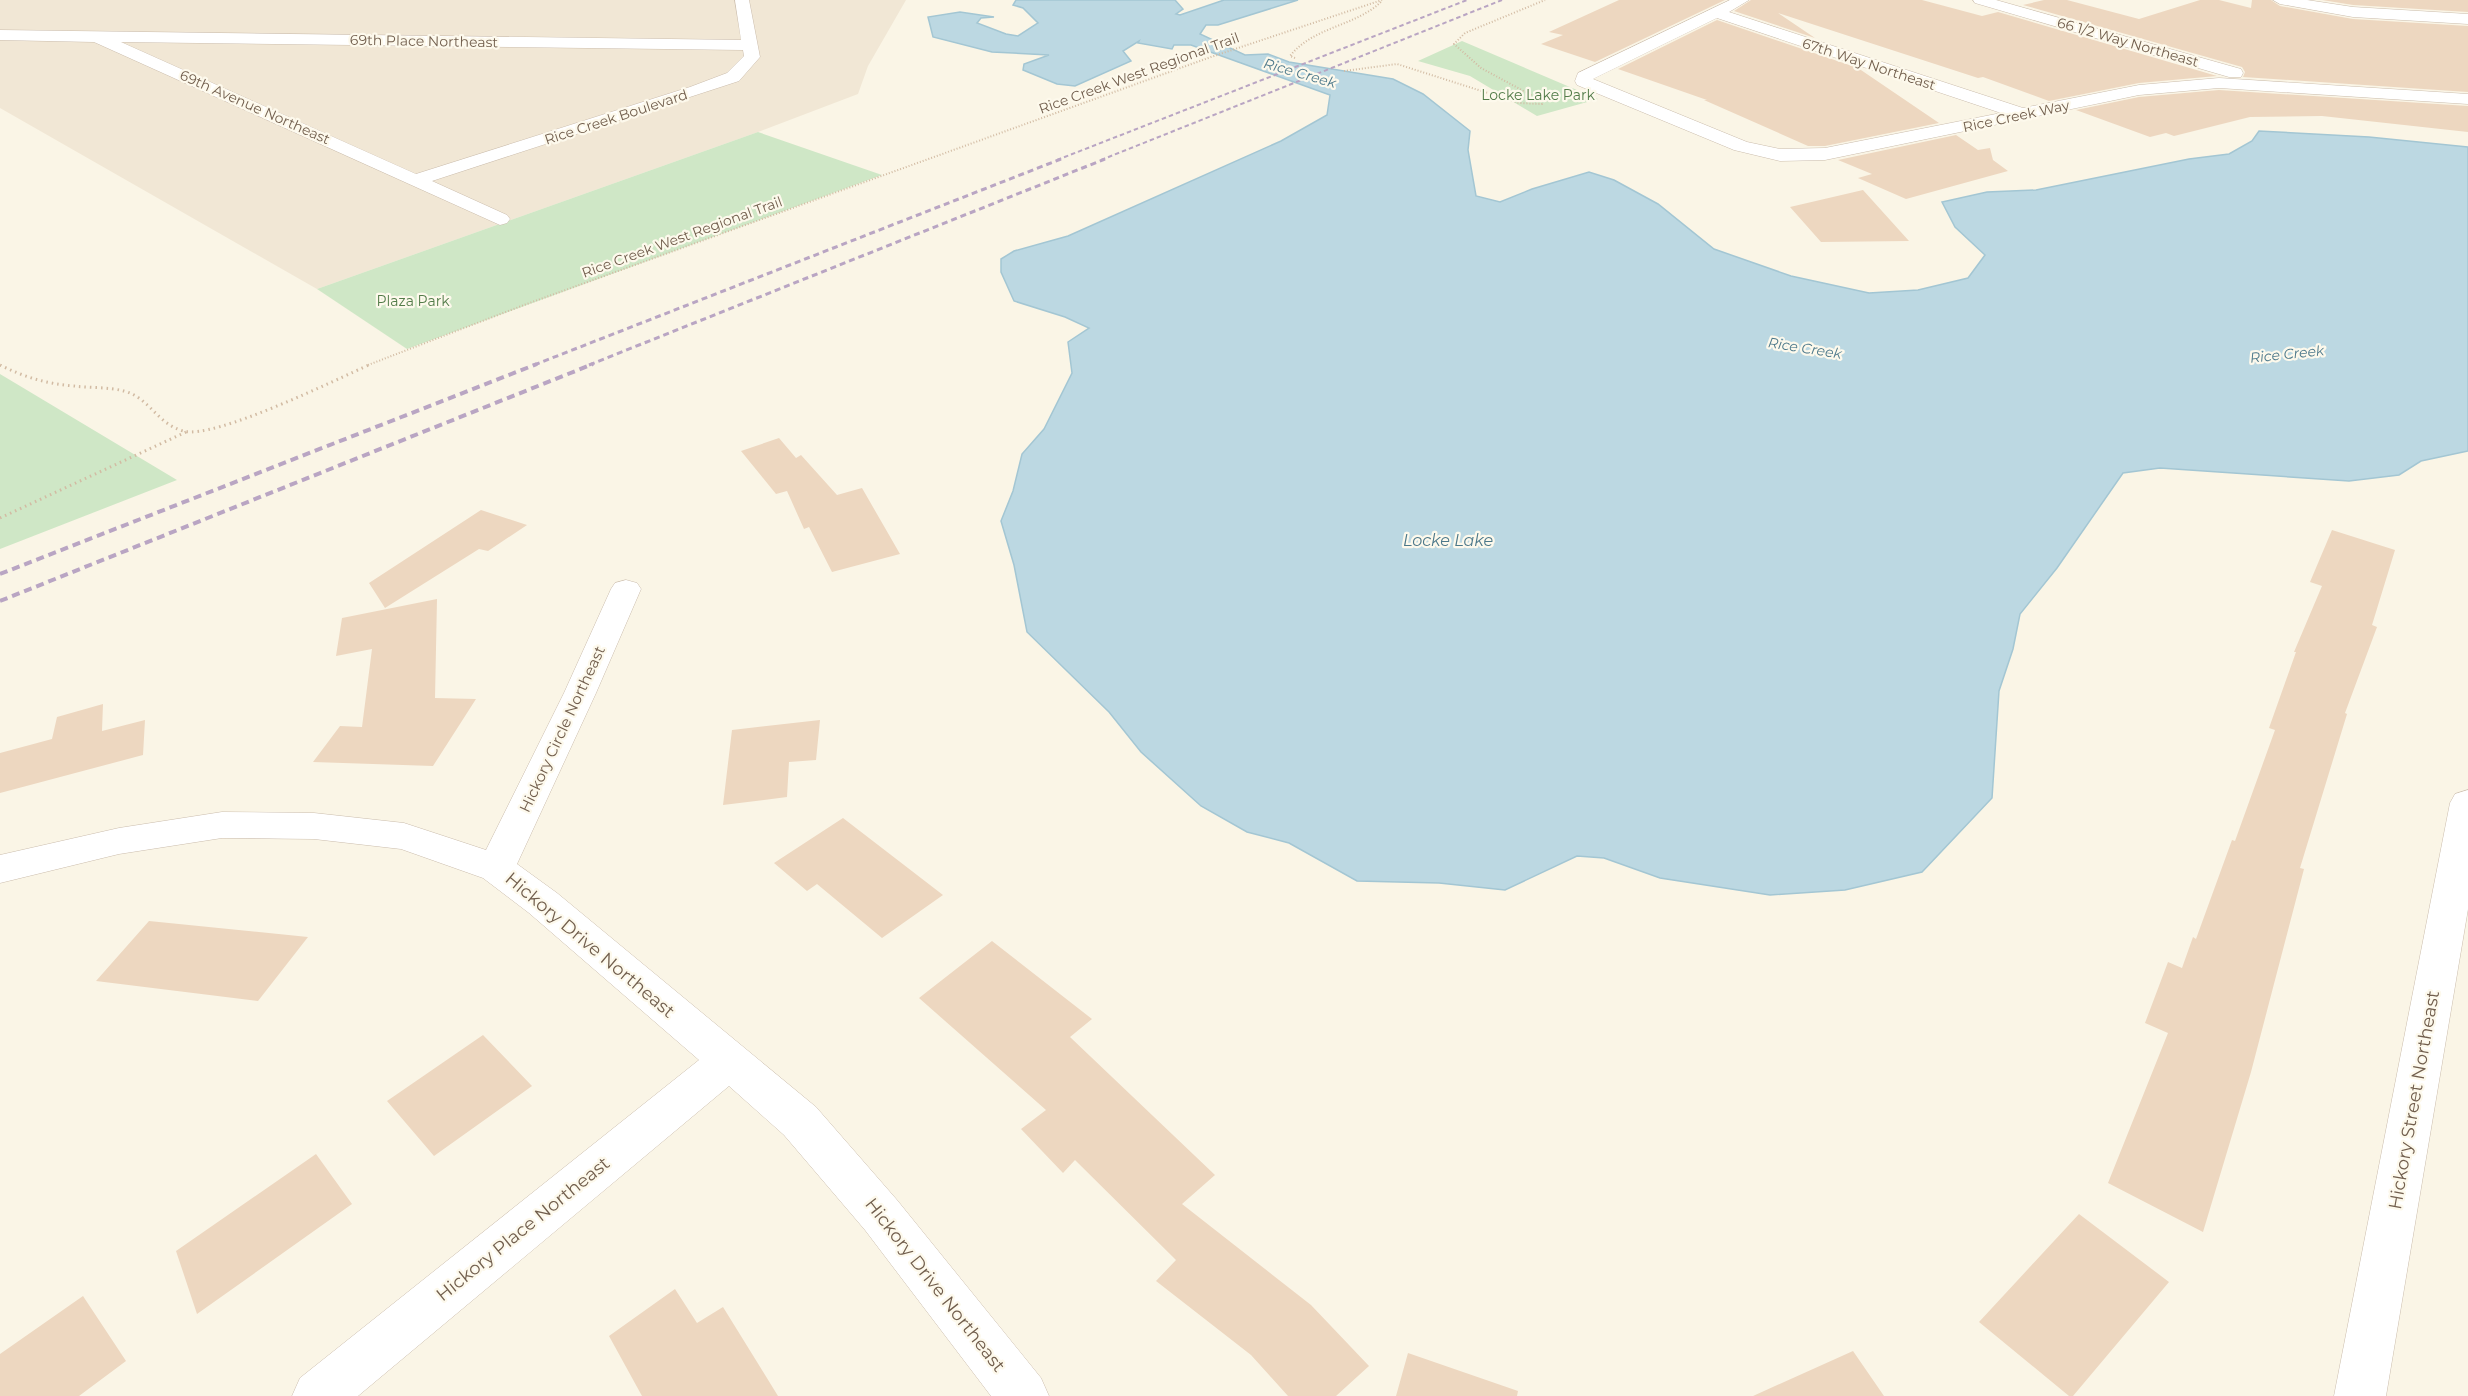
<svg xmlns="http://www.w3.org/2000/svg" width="2468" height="1396" font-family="Montserrat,sans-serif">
<rect width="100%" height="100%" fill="#faf5e6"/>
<!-- residential -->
<path fill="#f1e7d5" d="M0 0H906L868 66 858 94 758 132 317 289 0 108Z"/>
<!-- green -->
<path fill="#cfe7c6" d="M1462 41 1598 99 1537 116 1470 76 1418 61Z
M758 132 882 175 407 349 317 289Z
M0 374 177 480 0 549Z"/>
<!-- water -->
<path fill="#bcd8e2" stroke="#a3c6d3" stroke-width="1.5" d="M1016 0H1175L1183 9 1176 14 1180 15 1224 0H1298L1218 25H1206L1200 34 1245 55 1268 54 1289 62 1393 79 1423 94 1470 131 1468 150 1476 196 1500 202 1532 189 1589 172 1614 180 1658 204 1714 249 1791 276 1869 293 1918 290 1968 278 1985 255 1955 227 1942 202 1987 192 2036 190 2189 159 2229 154 2252 141 2259 131 2369 137 2468 147V451L2421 461 2399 475 2349 481 2160 468 2123 473 2057 568 2020 614 2013 649 1999 691 1992 798 1922 872 1845 890 1770 895 1660 878 1604 858 1577 856 1505 890 1439 883 1357 881 1289 843 1247 832 1201 806 1141 752 1109 712 1027 632 1014 565 1001 521 1013 491 1022 454 1044 429 1072 373 1068 342 1089 328 1065 317 1014 301 1001 272V259L1014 251 1068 236 1281 141 1327 115 1330 95 1191 45H1174L1172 49 1138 43 1139 41 1123 51 1131 61 1075 86 1057 84 1023 70 1024 64 1049 55 992 52 933 37 928 17 960 12 994 17 981 18 977 23 1006 34 1018 36 1038 23 1023 8 1013 5Z"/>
<!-- building -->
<path fill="#edd7c0" d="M1619 0H1725L1595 62 1541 44 1563 35 1549 32Z
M1751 0H1922L1982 16 1998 12 2217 76 2139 83 2049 101 1983 77 1978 78 1778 13 1815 38 1734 11Z
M2044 0H2067L2139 19 2200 0H2219L2251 8 2252 0H2271L2280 6 2353 19 2468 26V92L2243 77 2245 72 2242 67 2023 5Z
M2322 0H2468V12L2353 5Z
M1717 20 1858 68 1939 123 1825 146H1808L1704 100H1707L1618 69Z
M2219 90 2468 106V132L2322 116 2250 117 2174 136 2166 133 2150 137 2076 110 2139 97Z
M1956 135 1978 150 1990 148 1993 160 2008 171 1906 199 1858 178 1872 174 1838 160Z
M1863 190 1909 241 1821 242 1790 207Z
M779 438 796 458 801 455 837 495 862 488 900 554 832 572 809 527 804 529 787 491 776 494 741 451Z
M481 510 527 525 488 551 479 549 385 608 369 583Z
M2332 530 2395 550 2372 625 2377 627 2345 713 2347 714 2300 868 2304 869 2251 1072 2203 1232 2108 1183 2168 1033 2145 1023 2168 962 2182 968 2193 937 2196 939 2232 840 2235 841 2275 730 2269 728 2296 652H2294L2322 586 2310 582Z
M437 599 435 698 476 699 433 766 313 762 340 726 362 727 372 649 336 656 342 618Z
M103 704 102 731 145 720 143 755 0 793V753L52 739 57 717Z
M820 720 816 760 789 762 787 797 723 805 732 730Z
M843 818 943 895 882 938 817 884 807 891 774 863Z
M149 921 308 937 258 1001 96 981Z
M992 941 1092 1019 1070 1037 1215 1175 1182 1204 1311 1305 1369 1366 1336 1396H1288L1251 1355 1156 1281 1176 1260 1075 1160 1063 1173 1021 1129 1046 1110 919 998Z
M483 1035 532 1086 434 1156 387 1101Z
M316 1154 352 1204 197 1314 176 1251Z
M2079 1214 2169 1282 2073 1396H2069L1979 1322Z
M675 1289 697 1323 723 1307 778 1396H642L609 1336Z
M83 1296 126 1361 79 1396H0V1354Z
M1853 1351 1884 1396H1753Z
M1408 1353 1518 1391 1517 1396H1396Z"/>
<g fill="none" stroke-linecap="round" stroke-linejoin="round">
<defs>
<path id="minor" d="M735 0H749L760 57 739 81 432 181 507 215 510 219 507 223 500 225 94 42 0 40V30L741 40ZM121 42 743 50 744 56 727 73 690 87 416 174Z
M1730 0H1749L1729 12 2023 108 2139 85 2219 78 2468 94V104L2219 88 2139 95 1825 160 1780 161 1734 150 1577 85 1575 81 1578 73ZM1717 18 2001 113 1825 148 1780 149 1747 142 1593 79Z
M1973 0H1996L2241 69 2243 73 2241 77H2229L1975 3Z
M2273 0H2307L2353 7 2468 14V24L2353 17 2280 4Z
M626 580 637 583 641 589 596 693 517 864 557 893 816 1107 897 1200 1041 1378 1049 1396H991L865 1230 784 1135 729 1086 358 1396H292L300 1378 699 1060 529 913 483 878 401 849 314 839 222 838 119 854 0 883V855L119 828 222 812 314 813 404 823 486 850 564 693 611 589 615 583Z
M2468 790V909L2386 1396H2334L2450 803 2455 794Z"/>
</defs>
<!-- minor casing -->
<use href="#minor" stroke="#cbbdad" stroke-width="1"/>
<!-- path-far1 -->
<path stroke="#d2bba3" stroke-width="2" stroke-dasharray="1 2" stroke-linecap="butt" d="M1295 58 1290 56C1314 26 1355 27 1382 1
M1344 71 1397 64 1519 103 1542 104V101L1561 96
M1542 101 1481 68 1454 44 1465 33 1545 0
M368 365 524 305 1211 57 1382 0"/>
<!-- path -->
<path stroke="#d2bba3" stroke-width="3" stroke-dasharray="1.5 4" stroke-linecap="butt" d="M0 365C24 377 47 384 74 386 90 388 109 387 124 391 150 398 156 423 183 431 214 440 337 379 371 364
M0 518 186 432"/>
<!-- minor -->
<use href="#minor" fill="#fff" fill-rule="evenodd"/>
<!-- rail-far2 -->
<path stroke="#b9a5c3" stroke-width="2" stroke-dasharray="4.5 3" stroke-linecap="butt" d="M1057 160 1467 0
M1101 160 1502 0"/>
<!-- rail-far1 -->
<path stroke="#b9a5c3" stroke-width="3" stroke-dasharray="6 4" stroke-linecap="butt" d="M534 365 1061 159
M589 365 1105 159"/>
<!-- rail -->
<path stroke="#b9a5c3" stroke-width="4" stroke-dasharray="8 5" stroke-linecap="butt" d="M0 574 537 364
M0 601 593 364"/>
</g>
<g text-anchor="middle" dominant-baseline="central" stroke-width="4.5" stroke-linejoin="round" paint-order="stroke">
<!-- far-street labels -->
<g font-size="14" fill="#715e4d" stroke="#fdf9ec">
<text transform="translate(424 41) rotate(1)">69th Place Northeast</text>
<text transform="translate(2128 42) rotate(16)">66 1/2 Way Northeast</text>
<text transform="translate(1869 64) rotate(18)">67th Way Northeast</text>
<text transform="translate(1139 73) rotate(-20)">Rice Creek West Regional Trail</text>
<text transform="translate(255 107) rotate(24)">69th Avenue Northeast</text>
<text transform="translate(2016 116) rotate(-12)">Rice Creek Way</text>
<text transform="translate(616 117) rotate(-18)">Rice Creek Boulevard</text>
<text transform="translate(682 237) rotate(-20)">Rice Creek West Regional Trail</text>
</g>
<!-- far-water labels -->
<g font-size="14" font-style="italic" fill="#4c788a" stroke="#fdf9ec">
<text transform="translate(1300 73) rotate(16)">Rice Creek</text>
<text transform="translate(1805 348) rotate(9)">Rice Creek</text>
<text transform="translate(2287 354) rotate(-6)">Rice Creek</text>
</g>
<!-- far-park labels -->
<g font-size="14" fill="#537c49" stroke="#fdf9ec">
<text x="1538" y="95">Locke Lake Park</text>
<text x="413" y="301">Plaza Park</text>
</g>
<!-- street labels -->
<g font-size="15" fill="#715e4d" stroke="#fdf9ec">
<text transform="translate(562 729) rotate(-65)">Hickory Circle Northeast</text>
</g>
<!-- water labels -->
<g font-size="16" font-style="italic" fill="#4c788a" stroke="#fdf9ec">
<text x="1448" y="540">Locke Lake</text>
</g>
<!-- near-street labels -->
<g font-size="18" fill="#715e4d" stroke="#fdf9ec">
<text transform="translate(590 945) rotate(40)">Hickory Drive Northeast</text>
<text transform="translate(2414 1100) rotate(-80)">Hickory Street Northeast</text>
<text transform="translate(523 1229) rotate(-39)">Hickory Place Northeast</text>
<text transform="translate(935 1285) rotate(52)">Hickory Drive Northeast</text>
</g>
</g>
</svg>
